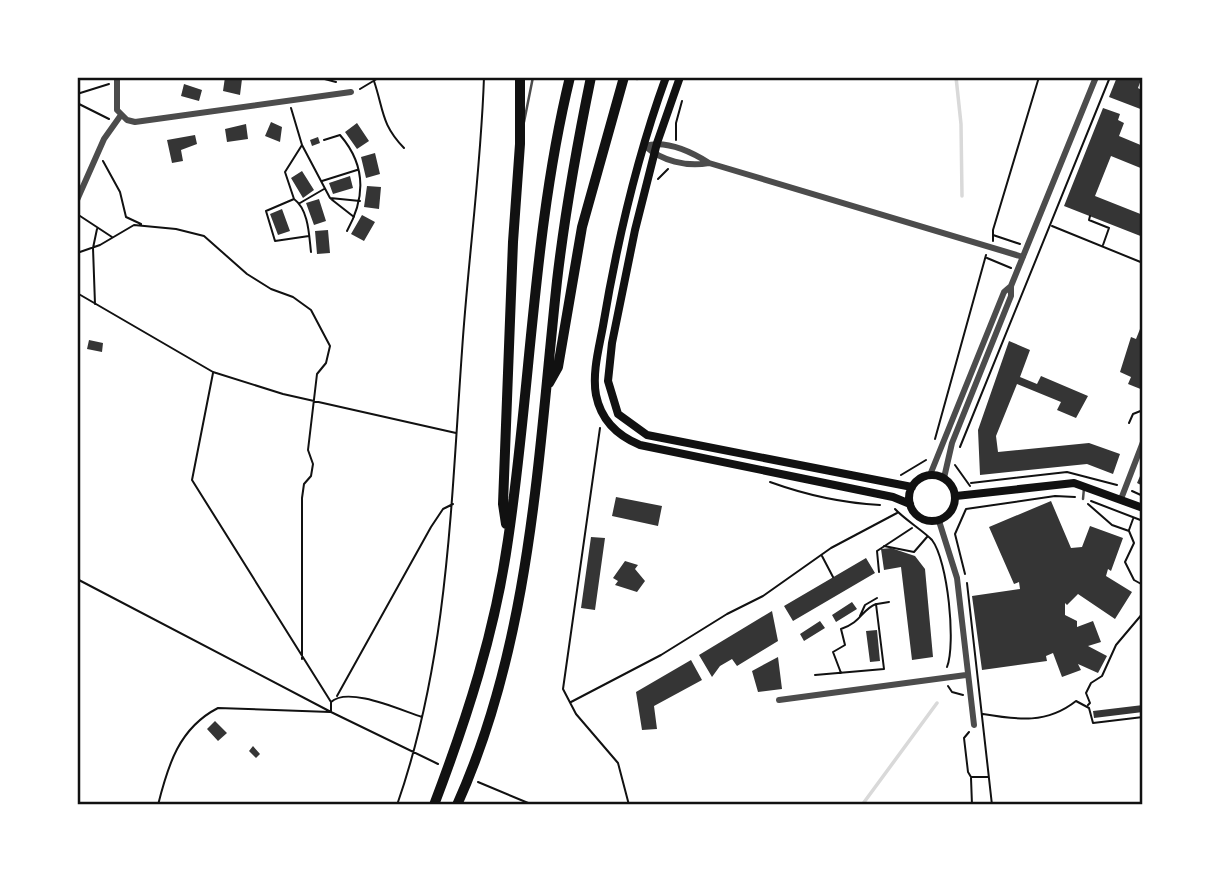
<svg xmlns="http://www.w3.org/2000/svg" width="1220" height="882" font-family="'Noto Sans',sans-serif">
<rect width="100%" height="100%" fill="#fff"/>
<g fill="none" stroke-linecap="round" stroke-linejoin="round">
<!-- stream -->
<path stroke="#d9d9d9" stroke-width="3.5" d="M956 77 961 124 962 196
M637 79 638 77
M862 805 937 703"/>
</g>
<!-- building -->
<path fill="#353535" d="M225 77 242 79 240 95 223 91Z
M1117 77H1142L1138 88 1143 91V110L1109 97Z
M184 84 202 90 199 101 181 96Z
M1103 108 1120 114 1118 120 1124 123 1119 136 1143 146V169L1111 156 1095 196 1143 215V237L1064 206Z
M271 122 282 127 280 142 265 136Z
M357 123 369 141 357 149 345 132Z
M246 124 248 139 227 142 225 129Z
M195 135 197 144 181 150 183 161 172 163 167 140Z
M318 137 320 143 312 146 310 140Z
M375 153 380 174 366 178 361 157Z
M302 171 314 190 303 198 291 178Z
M350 176 353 188 333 194 329 183Z
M367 186 381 187 379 209 364 207Z
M319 199 326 221 314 225 306 203Z
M282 209 290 231 278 235 270 214Z
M362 215 375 222 364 241 351 234Z
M328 230 330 253 317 254 315 231Z
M1140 329 1143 332V390L1128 384 1131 377 1120 372 1131 337 1136 339Z
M89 340 103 343 102 352 87 349Z
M1009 341 1030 350 1020 377 1037 384 1041 376 1088 396 1076 418 1057 410 1061 402 1017 384 996 436 998 452 1089 443 1120 454 1113 474 1087 464 980 475 978 430Z
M1143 469V486L1137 483Z
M616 497 662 506 658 526 612 516Z
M1051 501 1071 548 1082 547 1090 526 1123 538 1111 571 1108 569 1106 576 1132 592 1115 619 1078 594 1067 605 1065 603V615L1077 621V627L1093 621 1101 642 1088 646 1107 656 1098 673 1078 664 1081 670 1062 677 1053 653 1046 656 1047 661 982 670 972 596 1020 589 1019 582 1014 584 989 527Z
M591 537 605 538 595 610 581 608Z
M891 548 915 556 925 569 933 657 912 660 901 567 884 570 881 549Z
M866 558 875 573 793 621 784 606Z
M625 561 638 565 635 569 645 581 637 592 615 585 618 581 613 578Z
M852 602 857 609 836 622 832 615Z
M772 611 778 641 737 666 732 659 720 666 712 677 699 655Z
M820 621 825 628 804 641 800 634Z
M877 630 880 661 870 662 866 631Z
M778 657 782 689 758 692 752 671Z
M691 660 702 680 654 706 657 729 642 730 636 692Z
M1143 705V712L1094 718 1093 711Z
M215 721 227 733 218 741 207 729Z
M253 746 260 754 256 758 249 751Z"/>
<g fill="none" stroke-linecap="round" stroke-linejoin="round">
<!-- path -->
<path stroke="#111" stroke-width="2" d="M283 77H290
M317 77 336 82
M374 81C384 111 381 124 404 148
M360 89 380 77
M77 94 109 84
M77 103 109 119
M291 108 302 145 285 172 294 199 266 211 275 241 309 236
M324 140 340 135C366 165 366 197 347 231
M676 140V123L682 101
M302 145 330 198 360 201
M103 161 120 192 126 217 141 224
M658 179 668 169
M322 181 357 170
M294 199C309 210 309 236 311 252
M331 199 354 217
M300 203 324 189
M77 214 112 237
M1090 216 1089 220 1109 228 1103 245
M1052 226 1143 263
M993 235 1020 244
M993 241V230L1039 77
M77 253 100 245 134 225 176 229 204 236 247 274 271 289 293 297 311 310 330 346 326 363 317 374 308 450 313 464 311 476 304 484 302 498V659
M987 258 1011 268
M77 293 213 372 283 394 456 433
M95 304 93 248 97 229
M213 373 192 480 331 702
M1129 423 1133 414 1143 410
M600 428 563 689 576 714 618 763 629 805
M935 439 986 255
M960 447 1110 77
M955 465 970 486
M901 475 926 460
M770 482C806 495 842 503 880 505
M971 483 1067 472 1117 485
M1132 491 1143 496
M1091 501 1143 521
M1088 504 1112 525 1129 531 1134 543 1125 562 1134 580 1143 585
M895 509C904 519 925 532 932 540 948 561 956 644 947 667
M1129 530 1133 519
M884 546 914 552 927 537
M822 556 833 577
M879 572 877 551 912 528
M965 574 955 534 966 509 1055 496 1075 497
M77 579 331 712
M967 583 992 805
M877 604 889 602
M860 616 865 605 877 598
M815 675 884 669 876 604C861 610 862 622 841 629L845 645 833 652 841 673
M948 686 952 692 963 695
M337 696 431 527 443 509 453 504
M571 702 661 655 727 614 763 596 831 548 897 513
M1088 705 1090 703 1086 693 1091 683 1102 676 1116 645 1143 613
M983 714C1018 720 1047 724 1076 701L1089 708 1093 723 1143 717
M422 717C400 710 348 686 331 702V712L438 764
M969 732 964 738 968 772 971 777H988
M971 778 972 805
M478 782 533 805
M158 805C168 765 179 728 218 708L330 712
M397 805C448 659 451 504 462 351 468 260 481 169 484 77"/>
<!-- service -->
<path stroke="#4c4c4c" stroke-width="2.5" d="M524 122 533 77
M1083 499 1084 488"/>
<!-- minor -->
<path stroke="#4c4c4c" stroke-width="6" d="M117 77V110L127 120 135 122 351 92
M645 146C666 140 690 151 709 163L1023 257
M645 146C662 161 686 167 709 163
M77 200 104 139 121 115
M930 475 1004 292 1011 286
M944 478 952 443 1011 296V286L1096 77
M1121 499 1143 442
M939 521 957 578 974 725
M779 700 966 675"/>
<!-- secondary -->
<path stroke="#111" stroke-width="8" d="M666 77C637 157 617 242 603 326 599 348 592 373 596 395 601 420 618 436 640 445L893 497 910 504
M680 77 657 143 635 230 612 343 608 381 618 414 647 435 912 487
M909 498a23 23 0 1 1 46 0a23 23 0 1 1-46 0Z
M956 496 1074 483 1143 508"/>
<!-- trunk -->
<path stroke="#111" stroke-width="10" d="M549 383 558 367 582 227 624 77
M506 524 503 504 513 242 520 144V77
M434 805C467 718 495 632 508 540 531 386 533 229 570 77
M457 805C531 641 538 457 557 281 565 212 577 145 591 77"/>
</g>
<!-- border -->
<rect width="1220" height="882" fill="none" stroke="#ffffff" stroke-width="158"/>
<rect x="79" y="79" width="1062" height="724" fill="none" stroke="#111" stroke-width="2.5"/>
</svg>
